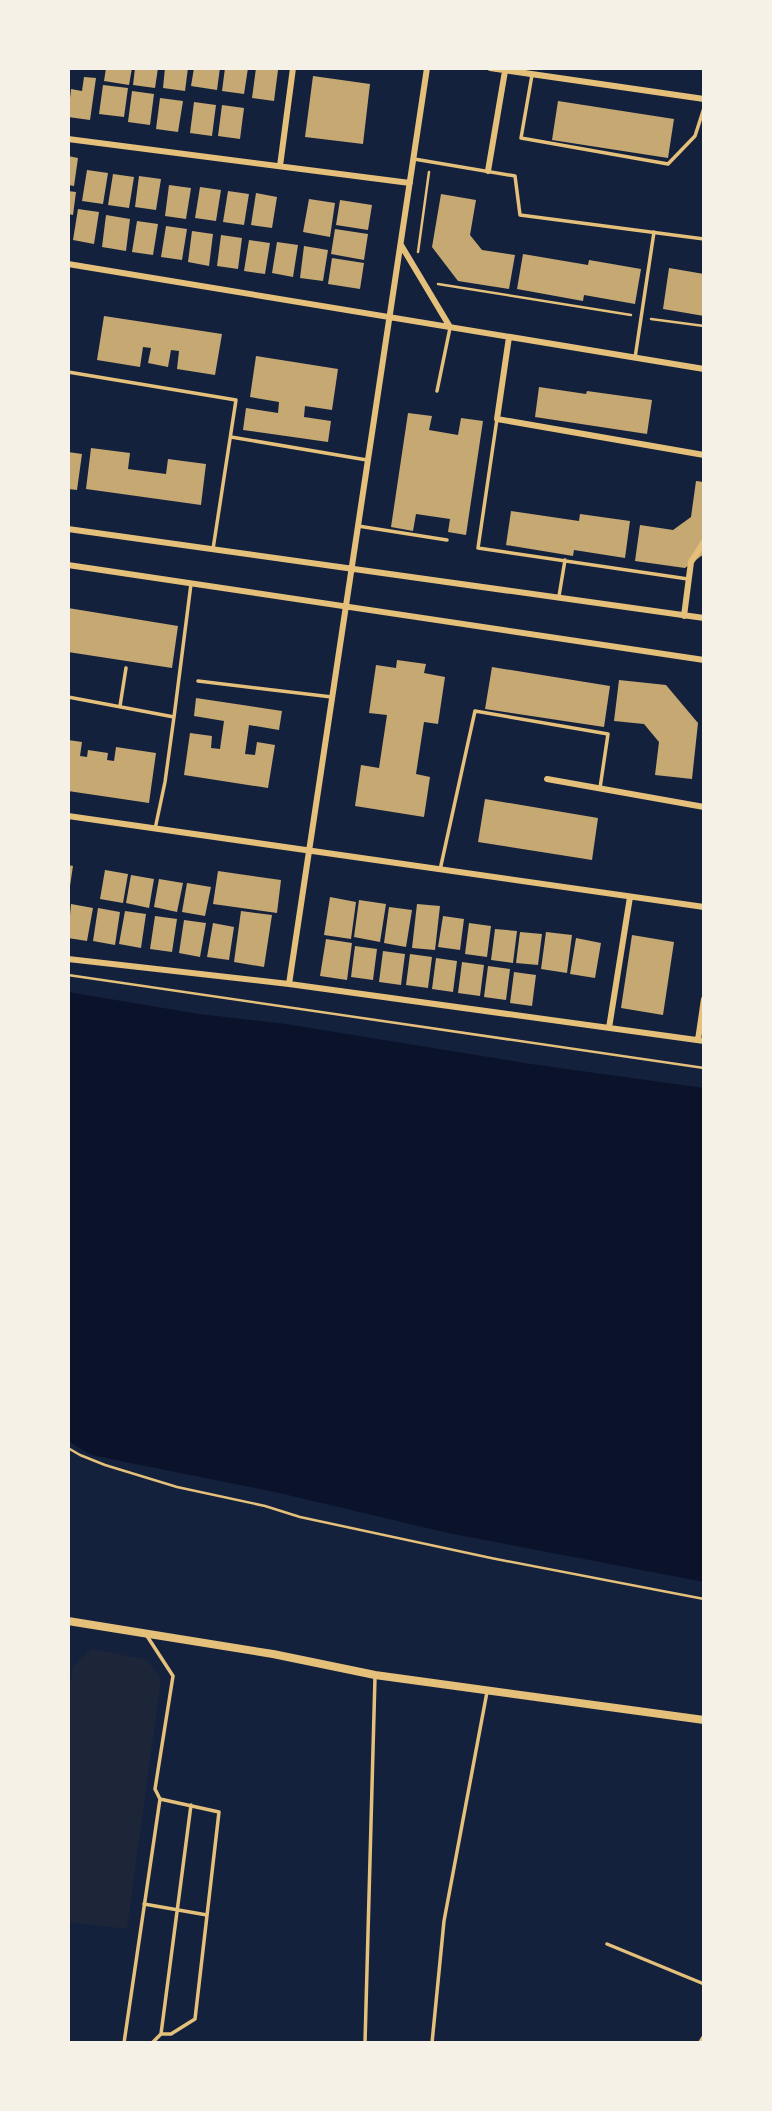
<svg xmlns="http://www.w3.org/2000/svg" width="772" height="2111" font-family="Roboto,sans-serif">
<rect width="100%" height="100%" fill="#14213d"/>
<!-- green -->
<path fill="#1d2539" d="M92 1649 147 1660 161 1679 127 1929 68 1922V1694L73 1666Z"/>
<!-- water -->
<path fill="#0b132b" d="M68 992 199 1014 286 1024 531 1064 704 1088V1582L448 1533 275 1492 91 1455 68 1441Z"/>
<!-- building -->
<path fill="#c6a872" d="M106 68H132L129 85 104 81Z
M135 68H158L155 88 133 85Z
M165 68H188L185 91 163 88Z
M194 68H220L217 90 191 86Z
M225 68H248L244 94 222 91Z
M256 68 278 70 274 101 252 98Z
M313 76 370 84 363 144 305 137Z
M84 77 96 78 90 120 68 117 71 89 82 91Z
M103 85 128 88 124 117 99 114Z
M132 91 154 94 150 125 128 122Z
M160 98 183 101 178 132 156 129Z
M558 101 674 119 668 158 552 140Z
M194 102 216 105 212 136 190 133Z
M222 105 244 108 240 139 218 136Z
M68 156 78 158 74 186 68 185Z
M87 170 108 173 103 204 82 201Z
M113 174 134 177 129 208 108 205Z
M139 176 161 179 156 210 135 207Z
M169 185 191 188 186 219 165 216Z
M200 187 221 190 216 221 195 218Z
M68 191 76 192 73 215 68 214Z
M228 191 249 194 244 225 223 222Z
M256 193 277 197 272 228 251 225Z
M441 194 476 200 470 235 482 250 515 255 509 289 458 281 432 247Z
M309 199 335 203 330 237 303 232Z
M340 200 372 205 368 230 336 225Z
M78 209 99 212 94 244 73 240Z
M106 215 130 219 126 251 102 247Z
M137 221 158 224 153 255 132 252Z
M166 226 187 229 182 260 161 257Z
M335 229 368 234 364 260 331 254Z
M192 231 213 234 209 266 188 262Z
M221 235 242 238 238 269 217 266Z
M249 240 270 243 265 274 244 271Z
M277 242 298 245 293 277 272 273Z
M304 246 328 250 323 281 300 278Z
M523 254 588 265 589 260 641 269 635 304 584 295 583 301 517 289Z
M332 258 364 263 360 289 328 284Z
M669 268 704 274V316L663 309Z
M104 316 222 334 215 375 177 369 179 351 171 350 168 367 148 363 151 348 143 347 140 367 97 360Z
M256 356 338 369 332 410 305 406 304 417 331 421 328 442 243 430 246 408 278 413 279 402 250 397Z
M539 387 586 394 587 391 652 400 647 434 535 417Z
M408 413 432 416 429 430 458 435 461 418 483 421 466 535 448 532 450 519 416 514 413 531 391 527Z
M91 448 130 453 128 469 166 474 168 459 206 464 201 505 86 489Z
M68 452 82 454 77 490 68 489Z
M696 481 704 482V554L685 568 635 561 640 525 673 530 691 517Z
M511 511 579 521 580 514 630 521 625 558 574 550 573 556 506 545Z
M68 608 178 626 172 668 68 652Z
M397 660 426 664 424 673 445 677 438 724 424 722 416 774 430 777 424 817 355 806 361 765 379 768 387 715 369 713 376 665 396 668Z
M492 667 610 686 604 727 485 709Z
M619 680 666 685 698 723 692 779 655 775 659 742 644 724 614 721Z
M196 698 282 711 279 730 249 725 245 754 255 755 257 742 275 745 268 788 184 775 190 733 212 736 211 748 220 749 224 721 194 716Z
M68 740 82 742 80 756 87 757 88 750 108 753 107 760 114 761 116 747 156 753 149 803 68 791Z
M485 799 598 818 592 860 478 842Z
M68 865 73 866 70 886H68Z
M105 870 128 874 123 903 100 899Z
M218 871 281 880 277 913 213 904Z
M131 875 154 879 149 908 126 903Z
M159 879 183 883 177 912 154 907Z
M187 883 211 887 205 916 182 912Z
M330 897 356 902 351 939 324 935Z
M359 900 386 904 380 942 354 937Z
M71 904 93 908 87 941 68 938Z
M417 904 440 906 435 950 412 948Z
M389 907 412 910 406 947 384 943Z
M98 908 120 912 115 945 93 941Z
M125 911 146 914 141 948 119 944Z
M241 911 272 915 264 967 234 962Z
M155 916 177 919 172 952 150 949Z
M443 916 464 919 460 950 438 947Z
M184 920 206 923 200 957 179 953Z
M213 923 234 927 229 960 207 957Z
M469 923 491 926 487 957 465 954Z
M495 929 517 931 513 963 491 960Z
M520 932 542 934 538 965 516 963Z
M546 932 572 935 567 973 541 969Z
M632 935 674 942 663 1015 621 1008Z
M576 938 601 943 595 978 570 974Z
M326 939 352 943 347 980 320 976Z
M355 946 377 949 373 980 351 977Z
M383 951 405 954 401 985 379 982Z
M410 954 432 957 428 988 406 985Z
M436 958 457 961 453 992 432 989Z
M462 962 484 965 480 996 458 993Z
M488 966 510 969 506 1000 484 997Z
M514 972 536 975 532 1006 510 1003Z"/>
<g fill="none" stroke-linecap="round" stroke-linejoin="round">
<!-- path -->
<path stroke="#e5c07b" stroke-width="2.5" d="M418 252 429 172
M438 284 631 315
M651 319 704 326
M68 975 704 1068
M68 1448 80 1455 105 1465 177 1487 265 1506 300 1517 491 1558 704 1599"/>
<!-- service -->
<path stroke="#e5c07b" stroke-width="3.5" d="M532 75 521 138 668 164 695 136 704 108
M414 159 515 176 520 215 704 239
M635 358 654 232
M68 372 236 400 213 549
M437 391 450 328
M497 419 478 548 688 579
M231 437 367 460
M358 526 447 540
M559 596 565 560
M198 681 332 697
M68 697 174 717 165 782 155 829
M120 706 126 668
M174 717 191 584
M440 870 475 711 608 734 600 788
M144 1904 207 1915
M607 1944 704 1984
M161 2034 191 1805
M124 2043 160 1799 155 1789 173 1676 147 1636
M152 2043 161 2034H171L195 2019 219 1812 160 1799
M365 2043 375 1677
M432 2043 444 1921 487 1692"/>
<!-- minor -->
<path stroke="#e5c07b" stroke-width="6" d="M490 68 704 99
M68 139 410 183
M280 166 293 68
M488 171 505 71
M401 245 450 327
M68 264 704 369
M509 337 497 419 704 455
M68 529 704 618
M68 565 704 660
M684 616 691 562 704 542
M547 779 704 807
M68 816 704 907
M68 959 289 984 704 1041
M289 984 427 68
M609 1028 630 897
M698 1040 704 999
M701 2043 704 2038"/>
<!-- tertiary -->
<path stroke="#e5c07b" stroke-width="8" d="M68 1621 273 1654 375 1675 704 1720"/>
</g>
<!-- border -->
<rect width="772" height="2111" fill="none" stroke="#f6f1e7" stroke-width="140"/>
</svg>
